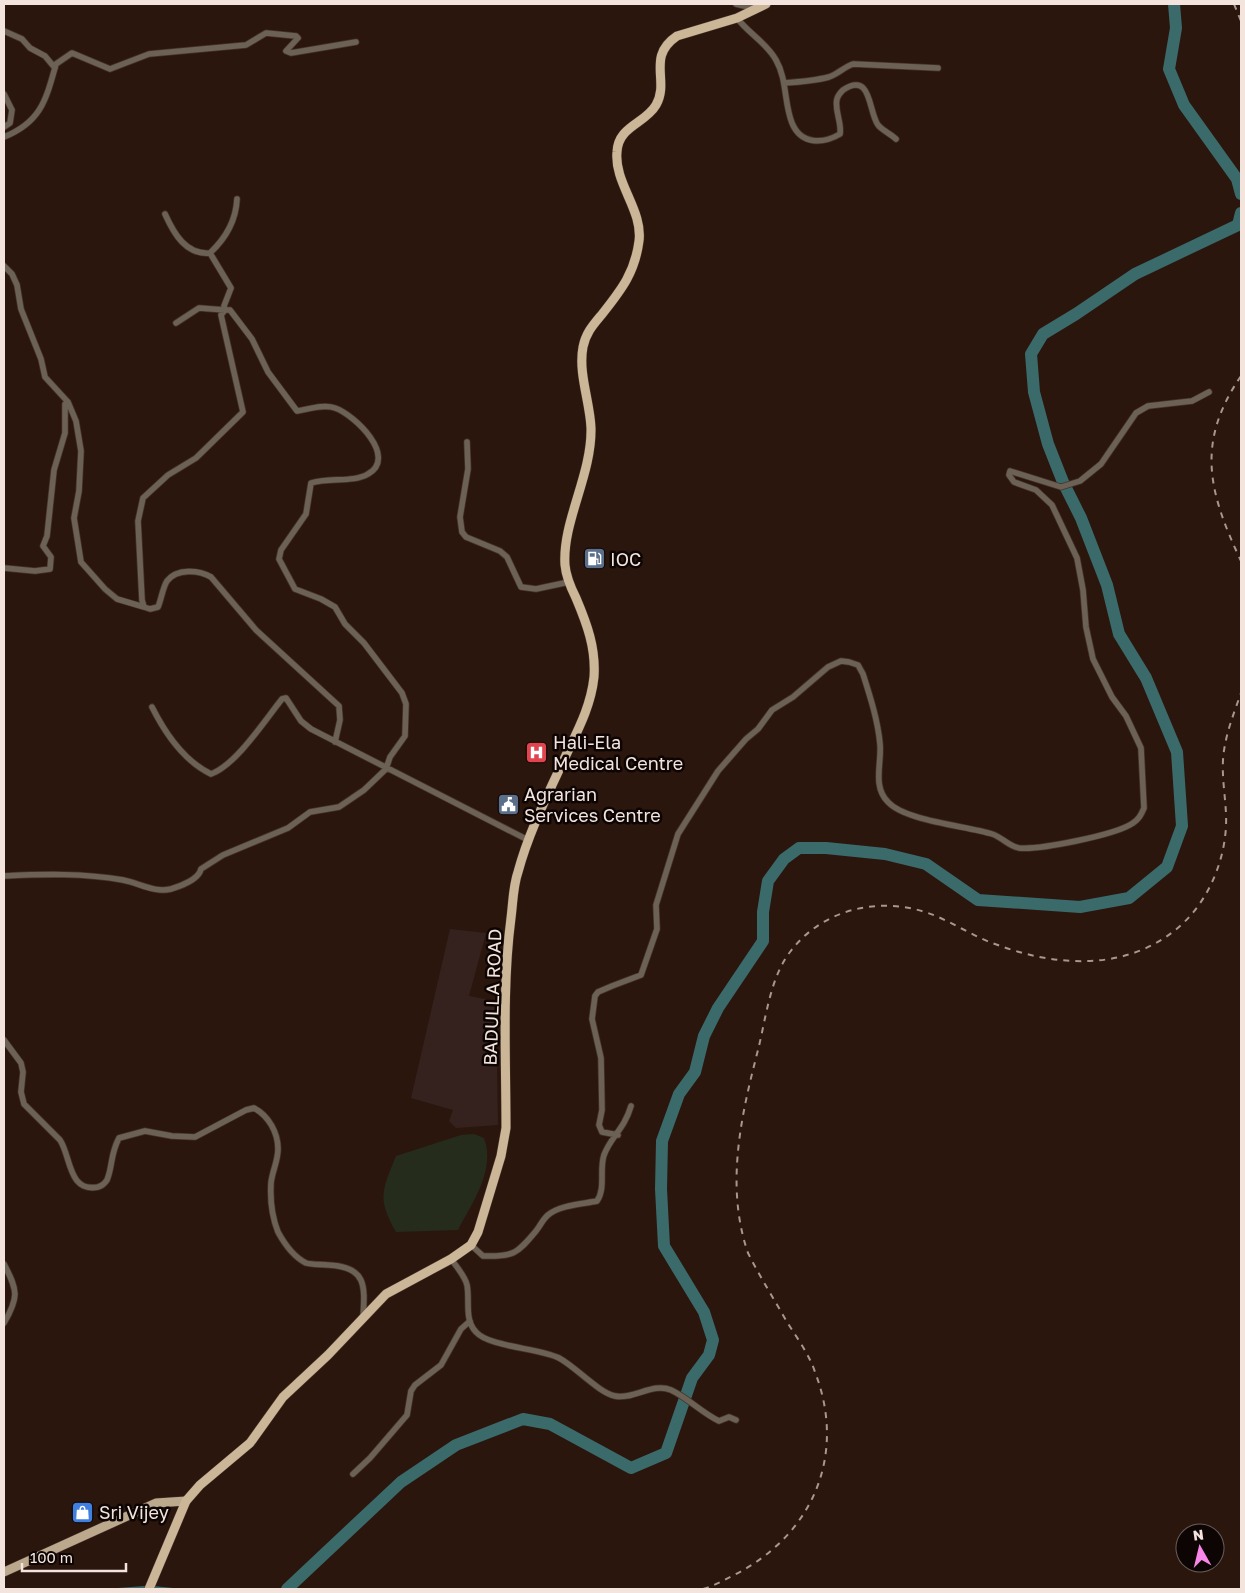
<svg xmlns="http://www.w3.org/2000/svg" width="1245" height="1593" font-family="'Golos Text',sans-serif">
<rect width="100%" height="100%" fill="#2b160e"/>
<!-- education -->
<path fill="#35221e" d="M450 929 486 933 469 996 496 1001 498 1125 456 1128 449 1121 453 1110 411 1098Z"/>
<!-- green -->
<path fill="#252c1b" d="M474 1134 484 1138C496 1170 472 1203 458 1230L396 1232C377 1198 382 1191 396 1156L461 1135Z"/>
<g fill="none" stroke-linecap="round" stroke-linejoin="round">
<!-- stream -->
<path stroke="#3b6a6b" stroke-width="2" d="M153 1587 173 1589
M118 1589 145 1587"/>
<!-- river -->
<path stroke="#3b6a6b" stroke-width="12" d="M1174 4 1176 28 1169 69 1184 105 1237 179 1241 194
M287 1589 401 1482 456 1445 523 1419 550 1424 631 1468 666 1453 692 1378 709 1355 713 1340 704 1312 664 1246 661 1189 662 1141 679 1094 695 1072 704 1036 718 1008 763 941V912L768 881 784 859 799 848H826L885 854 926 864 978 900 1080 907 1129 898 1167 867 1182 826 1177 752 1146 678 1119 634 1107 585 1081 518 1063 482 1048 444 1034 392 1031 354 1043 334 1076 314 1135 274 1238 225 1241 213"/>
<defs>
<path id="minor" d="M736 4 753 8
M737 18C748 33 767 43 776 60 787 79 784 103 792 123 801 145 823 144 840 134 842 122 834 110 837 99 838 95 840 93 843 90 872 71 868 111 878 125 883 131 891 134 896 139
M4 31 22 39 30 48 45 56 55 68
M784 83C799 82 814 81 829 77 838 74 844 67 853 64L938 68
M4 94 12 110 10 123 4 127
M4 137C41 122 46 100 56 64L72 53 110 69 149 54 246 45 266 33 296 36 298 38 286 51 291 53 356 42
M165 214C174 234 186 255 210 253
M4 266 12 274 17 285 21 309 41 359 45 377 68 402
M176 323 199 308 225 310 224 306 231 288 210 253C225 239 236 220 237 199
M467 442 468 469 460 517 462 532 466 537 500 551 507 557 521 587 536 589 569 582
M4 568 35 571 50 569 51 557 43 546 47 536 54 470 65 433V404L68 402 76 421 81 451 79 491 74 518 81 562 105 589 117 599 144 607
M152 707C165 733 184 761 211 774 236 765 265 720 282 699L286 698 301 721 311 729 528 840
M4 876C43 874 84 873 123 880 139 883 154 893 171 889 181 886 199 879 201 869L223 855 288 828 310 812 339 807 364 790 386 769 390 757 405 736 406 704 402 693 364 643 345 624 335 607 321 599 295 589 279 559 281 550 306 514 311 483C329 477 353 483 368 474 398 457 355 415 335 408 324 404 309 409 297 411L268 372 252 339 230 310H225L221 315 243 412 196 458 168 475 143 498 138 521 142 600 144 607 150 609 158 607C161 600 163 587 167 581 177 568 199 570 211 577L256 630 339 706 340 720 335 742
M4 1040 21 1063 23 1072 21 1092 24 1104 60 1140C71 1156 68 1193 98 1187 102 1186 105 1183 107 1180 113 1165 110 1155 119 1138L145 1131 172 1136 195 1137 246 1110 254 1108C269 1116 278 1133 278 1149 278 1161 272 1172 271 1183 270 1200 272 1217 278 1232 284 1243 294 1257 306 1263 312 1265 322 1264 329 1265 367 1267 365 1286 363 1318
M618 1135 602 1132 599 1125 602 1110 601 1058 592 1019 595 996 598 992 612 986 641 975 657 929 656 905 678 834 718 771 746 739 758 729 772 710 793 697 828 667 841 661 849 662 858 665 863 674C870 696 878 721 880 744 882 763 872 786 888 802 905 821 967 826 992 834 1002 837 1008 846 1019 848 1039 850 1116 835 1133 823 1139 819 1141 815 1144 808L1141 748 1126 716 1112 697 1093 659 1086 627 1083 590 1077 558 1052 505 1036 490 1014 482 1009 475 1010 471 1061 487 1080 481 1101 464 1136 413 1148 406 1192 401 1209 392
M471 1245 483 1256C513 1257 517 1254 536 1231 540 1226 543 1219 548 1215 560 1205 583 1204 597 1201 606 1188 599 1170 604 1155 611 1136 624 1130 631 1106
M451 1259C456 1266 465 1276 467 1285 470 1300 464 1320 476 1332 489 1347 539 1348 559 1358 576 1367 599 1393 615 1396 633 1400 653 1382 671 1390 688 1398 702 1413 719 1421L729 1417 736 1420
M4 1264C18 1291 19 1297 4 1323
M353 1474 370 1458 407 1415 411 1391 415 1385 441 1365 461 1329 470 1321"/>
<path id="primary" d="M4 1572 156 1503 186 1501"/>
<path id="trunk" d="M149 1589 186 1501 200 1485 250 1443 283 1397 328 1355 386 1294 451 1259 471 1245 478 1232 501 1156 506 1128C506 1058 502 987 511 918 513 903 513 886 518 872 529 831 549 792 567 753 579 728 591 705 594 677 596 648 587 624 576 598 571 588 566 577 565 565 562 522 592 475 591 428 590 402 578 373 583 347 586 332 594 324 603 313 622 289 635 272 639 241 643 210 614 183 617 152 618 126 645 124 656 105 670 81 646 57 677 36L737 18 766 4"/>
</defs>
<!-- minor casing -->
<use href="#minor" stroke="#47332b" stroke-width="7"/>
<!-- primary casing -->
<use href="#primary" stroke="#47332b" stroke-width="10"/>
<!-- trunk casing -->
<use href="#trunk" stroke="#47332b" stroke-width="10"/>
<!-- minor -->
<use href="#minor" stroke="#6b6255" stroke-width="5.5"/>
<!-- primary -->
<use href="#primary" stroke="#bca88d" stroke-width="9"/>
<!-- trunk -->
<use href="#trunk" stroke="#ccb698" stroke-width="9"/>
<!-- rail -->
<path stroke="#a8968f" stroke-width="2" stroke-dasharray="6 6" stroke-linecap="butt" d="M1234 4 1241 21
M1241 376C1195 443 1209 493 1241 561
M703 1589C714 1586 724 1580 734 1575 813 1535 847 1455 815 1372 809 1354 797 1338 787 1322 774 1299 760 1277 748 1253 725 1186 741 1116 758 1050 766 1018 770 978 790 952 822 909 879 896 928 913 951 921 972 936 995 944 1053 966 1122 972 1174 931 1208 905 1228 857 1226 814 1225 791 1220 768 1225 745 1228 728 1235 710 1241 693"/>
</g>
<!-- icons -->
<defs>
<symbol id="fuel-square" viewBox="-11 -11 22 22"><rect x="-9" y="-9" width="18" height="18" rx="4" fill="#5c6f8a" stroke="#0d0503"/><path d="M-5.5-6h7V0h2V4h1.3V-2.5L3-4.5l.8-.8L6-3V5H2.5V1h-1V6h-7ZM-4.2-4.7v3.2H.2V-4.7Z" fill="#fff"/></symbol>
<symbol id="hospital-square" viewBox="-11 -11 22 22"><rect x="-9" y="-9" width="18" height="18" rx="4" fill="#e0444e" stroke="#0d0503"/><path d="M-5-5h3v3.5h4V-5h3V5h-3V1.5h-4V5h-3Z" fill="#fff"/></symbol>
<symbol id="civic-square" viewBox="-11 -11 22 22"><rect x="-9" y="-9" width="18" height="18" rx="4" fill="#5c6f8a" stroke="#0d0503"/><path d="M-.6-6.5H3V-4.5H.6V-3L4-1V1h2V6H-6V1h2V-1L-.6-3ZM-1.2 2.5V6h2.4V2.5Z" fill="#fff"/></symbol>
<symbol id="shop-square" viewBox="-11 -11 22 22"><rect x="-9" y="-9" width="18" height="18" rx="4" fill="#3f7fe0" stroke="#0d0503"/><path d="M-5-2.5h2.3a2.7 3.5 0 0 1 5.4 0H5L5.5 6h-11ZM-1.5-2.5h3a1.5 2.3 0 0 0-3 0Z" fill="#fff"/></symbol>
</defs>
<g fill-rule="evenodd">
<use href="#fuel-square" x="582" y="546" width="25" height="25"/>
<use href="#hospital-square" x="524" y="740" width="25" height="25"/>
<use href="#civic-square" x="496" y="792" width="25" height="25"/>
<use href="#shop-square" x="70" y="1500" width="25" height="25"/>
</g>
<g text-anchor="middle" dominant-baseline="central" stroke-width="5" stroke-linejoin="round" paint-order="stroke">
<!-- poi labels -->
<g font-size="18" fill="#f4e4de" stroke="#0d0503" text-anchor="start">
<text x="610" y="559">IOC</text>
<text x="553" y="742">Hali-Ela<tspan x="553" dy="21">Medical Centre</tspan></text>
<text x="524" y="794">Agrarian<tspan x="524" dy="21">Services Centre</tspan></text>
<text x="99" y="1512">Sri Vijey</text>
</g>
<!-- street labels -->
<g font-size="18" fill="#f4e4de" stroke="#0d0503">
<text transform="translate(492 997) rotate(-88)">BADULLA ROAD</text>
</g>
</g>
<!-- border -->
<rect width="1245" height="1593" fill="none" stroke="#f4e4de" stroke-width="10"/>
<!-- north arrow -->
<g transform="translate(1200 1548) rotate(352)"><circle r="24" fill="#0d0503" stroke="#695e5b"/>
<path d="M0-4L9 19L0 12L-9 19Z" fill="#f987e9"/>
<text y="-8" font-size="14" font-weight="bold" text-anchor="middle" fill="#f4e4de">N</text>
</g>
<!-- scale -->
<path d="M22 1563v8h104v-8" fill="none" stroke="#f4e4de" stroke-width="2.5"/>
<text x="30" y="1563" font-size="15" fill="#f4e4de" stroke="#0d0503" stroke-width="4" paint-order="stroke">100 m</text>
</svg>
